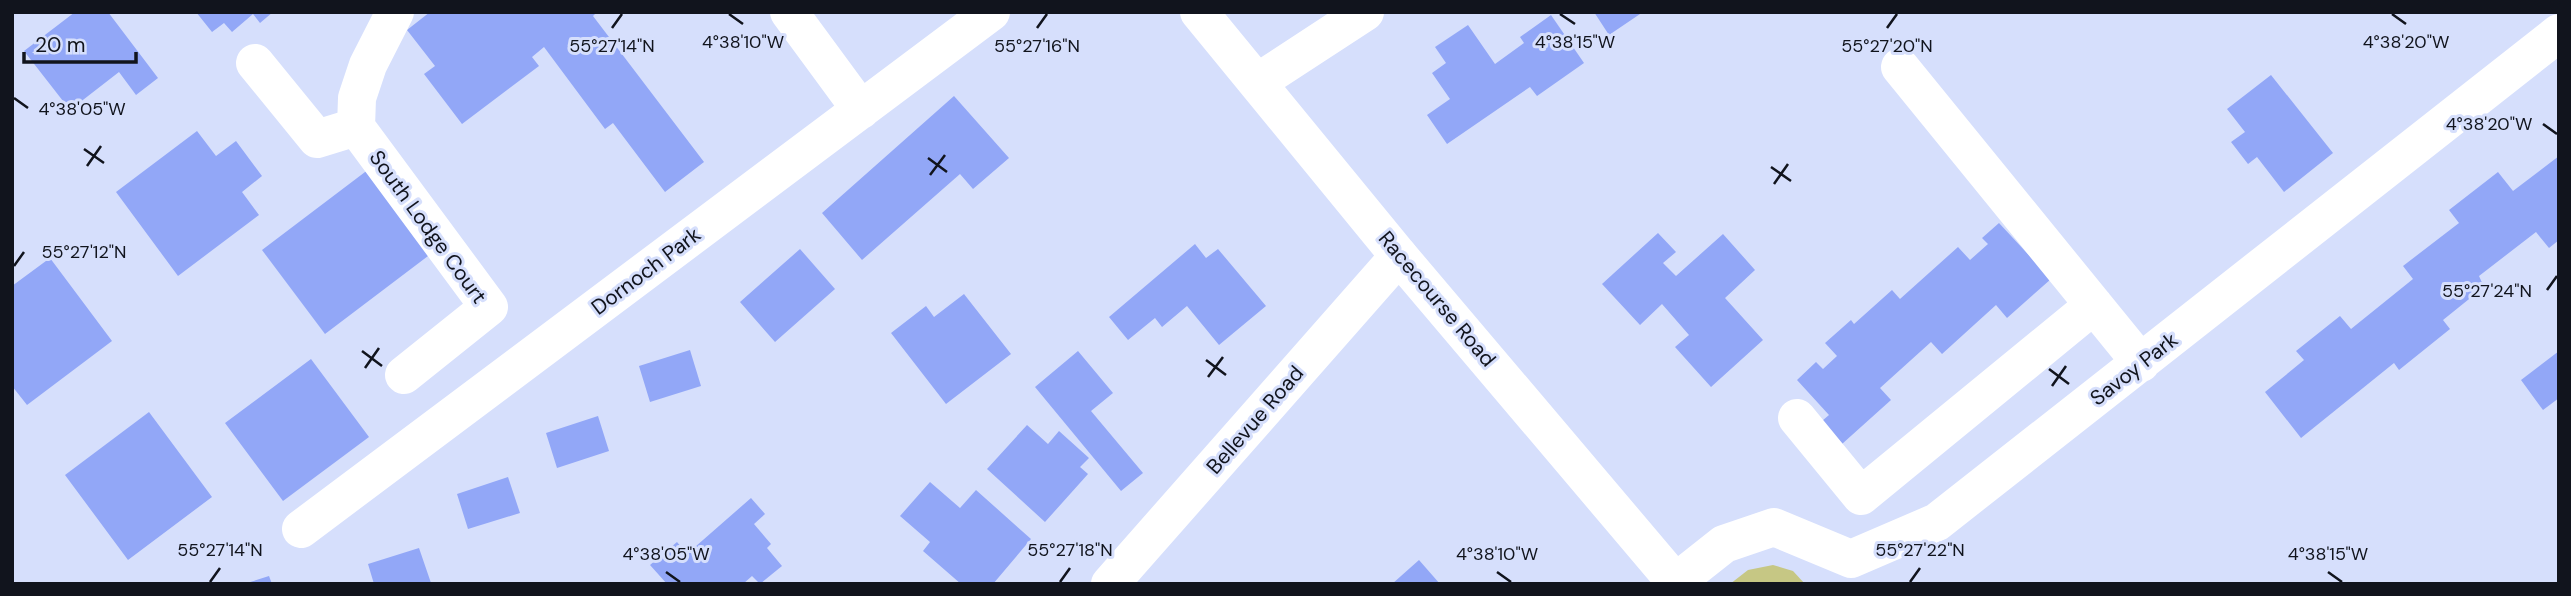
<svg xmlns="http://www.w3.org/2000/svg" width="2571" height="596" font-family="'DM Sans',sans-serif">
<rect width="100%" height="100%" fill="#d6dffc"/>
<!-- green -->
<path fill="#c6c784" d="M1773 565 1793 571 1805 584H1730L1748 570Z"/>
<!-- building -->
<path fill="#92a7f7" d="M75 12H108L158 78 136 95 119 72 70 110 24 51Z
M196 12H273L260 23 253 14 232 32 224 23 212 32Z
M430 12H597L593 16 704 162 665 192 613 123 605 129 544 47 532 57 539 66 462 124 424 74 435 66 407 30Z
M1594 12H1643L1609 35Z
M1551 15 1584 63 1537 96 1530 87 1447 144 1427 115 1450 99 1432 73 1446 63 1435 47 1468 25 1495 64 1524 43 1520 37Z
M2271 75 2333 153 2284 192 2257 157 2248 164 2231 142 2245 132 2227 109Z
M954 96 1009 158 973 189 960 174 862 260 822 213Z
M197 131 216 156 236 141 262 176 242 192 259 215 178 276 116 192Z
M2559 156V240L2549 248 2536 232 2479 276 2484 287 2443 320 2450 329 2399 370 2394 363 2301 438 2265 392 2304 360 2296 351 2340 316 2351 329 2413 279 2403 266 2459 223 2449 210 2498 172 2513 191Z
M369 169 432 253 325 334 262 250Z
M1999 223 2051 279 2007 318 1996 305 1942 354 1931 342 1880 388 1891 400 1842 444 1822 421 1829 415 1797 380 1816 362 1823 369 1837 356 1825 343 1851 320 1854 324 1892 290 1900 299 1958 247 1970 260 1988 244 1982 238Z
M1658 233 1676 252 1663 263 1676 276 1723 234 1755 270 1725 298 1763 340 1711 387 1675 347 1689 335 1662 304 1640 325 1602 284Z
M1195 244 1206 258 1218 249 1266 306 1219 345 1187 306 1162 327 1155 318 1128 340 1109 317Z
M800 249 835 289 775 342 740 302Z
M50 258 112 341 27 405 12 386V286Z
M964 294 1011 354 946 404 891 333 926 306 934 317Z
M690 350 701 386 650 402 639 366Z
M1078 351 1113 393 1091 411 1143 473 1121 491 1035 387Z
M2559 351V398L2543 410 2521 380Z
M311 359 369 437 283 501 225 423Z
M149 412 212 497 128 560 65 475Z
M598 416 609 451 557 468 546 433Z
M1027 425 1048 444 1059 431 1089 458 1080 467 1088 474 1045 522 987 469Z
M508 477 520 513 468 529 457 494Z
M930 482 960 508 976 490 1031 539 993 584H961L923 551 930 542 900 516Z
M751 498 765 514 754 524 771 544 767 548 782 566 760 584 752 576 743 584H667L650 565 677 542 687 554Z
M419 548 431 583 374 584 368 564Z
M1419 560 1440 584H1392Z
M269 576 272 584H247V583Z"/>
<g fill="none" stroke-linecap="round" stroke-linejoin="round">
<!-- minor -->
<path stroke="#fff" stroke-width="38" d="M395 12 368 65 357 98 356 127 489 307 404 375
M789 12 861 110
M255 63 317 139 356 127
M1900 67 2141 363
M1258 82 1365 12
M1797 418 1861 496 2094 305
M301 529 991 12
M1676 582 1724 544 1774 527 1851 559 1937 522 2559 33
M1110 584 1399 256"/>
<!-- major -->
<path stroke="#fff" stroke-width="38" d="M1199 12 1399 256 1677 584"/>
</g>
<!-- ticks -->
<path fill="none" stroke="#11141d" stroke-width="2.5" d="M729 14 743 24M1560 14 1575 24M2392 14 2406 24M612 28 622 14M1037 28 1047 14M1887 28 1897 14M14 98 28 108M2543 124 2557 134M84 149 104 163M928 158 947 172M87 166 101 146M1771 167 1791 181M930 175 945 155M1774 184 1788 164M14 266 24 252M2547 290 2557 276M362 351 382 366M1206 360 1226 375M365 368 379 348M2049 369 2069 384M1208 377 1223 357M2052 386 2066 366M666 572 680 582M1497 572 1511 582M2328 572 2342 582M210 582 220 568M1060 582 1070 568M1910 582 1920 568"/>
<g text-anchor="middle" dominant-baseline="central" stroke-width="6" stroke-linejoin="round" paint-order="stroke">
<!-- street labels -->
<g font-size="21" fill="#11141d" stroke="#d6dffc">
<text transform="translate(428 227) rotate(54)">South Lodge Court</text>
<text transform="translate(646 271) rotate(-37)">Dornoch Park</text>
<text transform="translate(1437 299) rotate(50)">Racecourse Road</text>
<text transform="translate(2134 369) rotate(-38)">Savoy Park</text>
<text transform="translate(1255 420) rotate(-49)">Bellevue Road</text>
</g>
</g>
<g font-size="18" text-anchor="middle" fill="#11141d" stroke="#d6dffc" stroke-width="6" stroke-linejoin="round" paint-order="stroke">
<text x="2406" y="48">4°38'20"W</text>
<text x="743" y="48">4°38'10"W</text>
<text x="1575" y="48">4°38'15"W</text>
<text x="612" y="52">55°27'14"N</text>
<text x="1037" y="52">55°27'16"N</text>
<text x="1887" y="52">55°27'20"N</text>
<text x="82" y="115">4°38'05"W</text>
<text x="2489" y="130">4°38'20"W</text>
<text x="84" y="258">55°27'12"N</text>
<text x="2487" y="297">55°27'24"N</text>
<text x="220" y="556">55°27'14"N</text>
<text x="1070" y="556">55°27'18"N</text>
<text x="1920" y="556">55°27'22"N</text>
<text x="666" y="560">4°38'05"W</text>
<text x="1497" y="560">4°38'10"W</text>
<text x="2328" y="560">4°38'15"W</text>
</g>
<!-- border -->
<rect width="2571" height="596" fill="none" stroke="#11141d" stroke-width="28"/>
<!-- scale -->
<path d="M24 52v10h112v-10" fill="none" stroke="#11141d" stroke-width="3.5"/>
<text x="35" y="52" font-size="21" fill="#11141d" stroke="#d6dffc" stroke-width="5" paint-order="stroke">20 m</text>
</svg>
